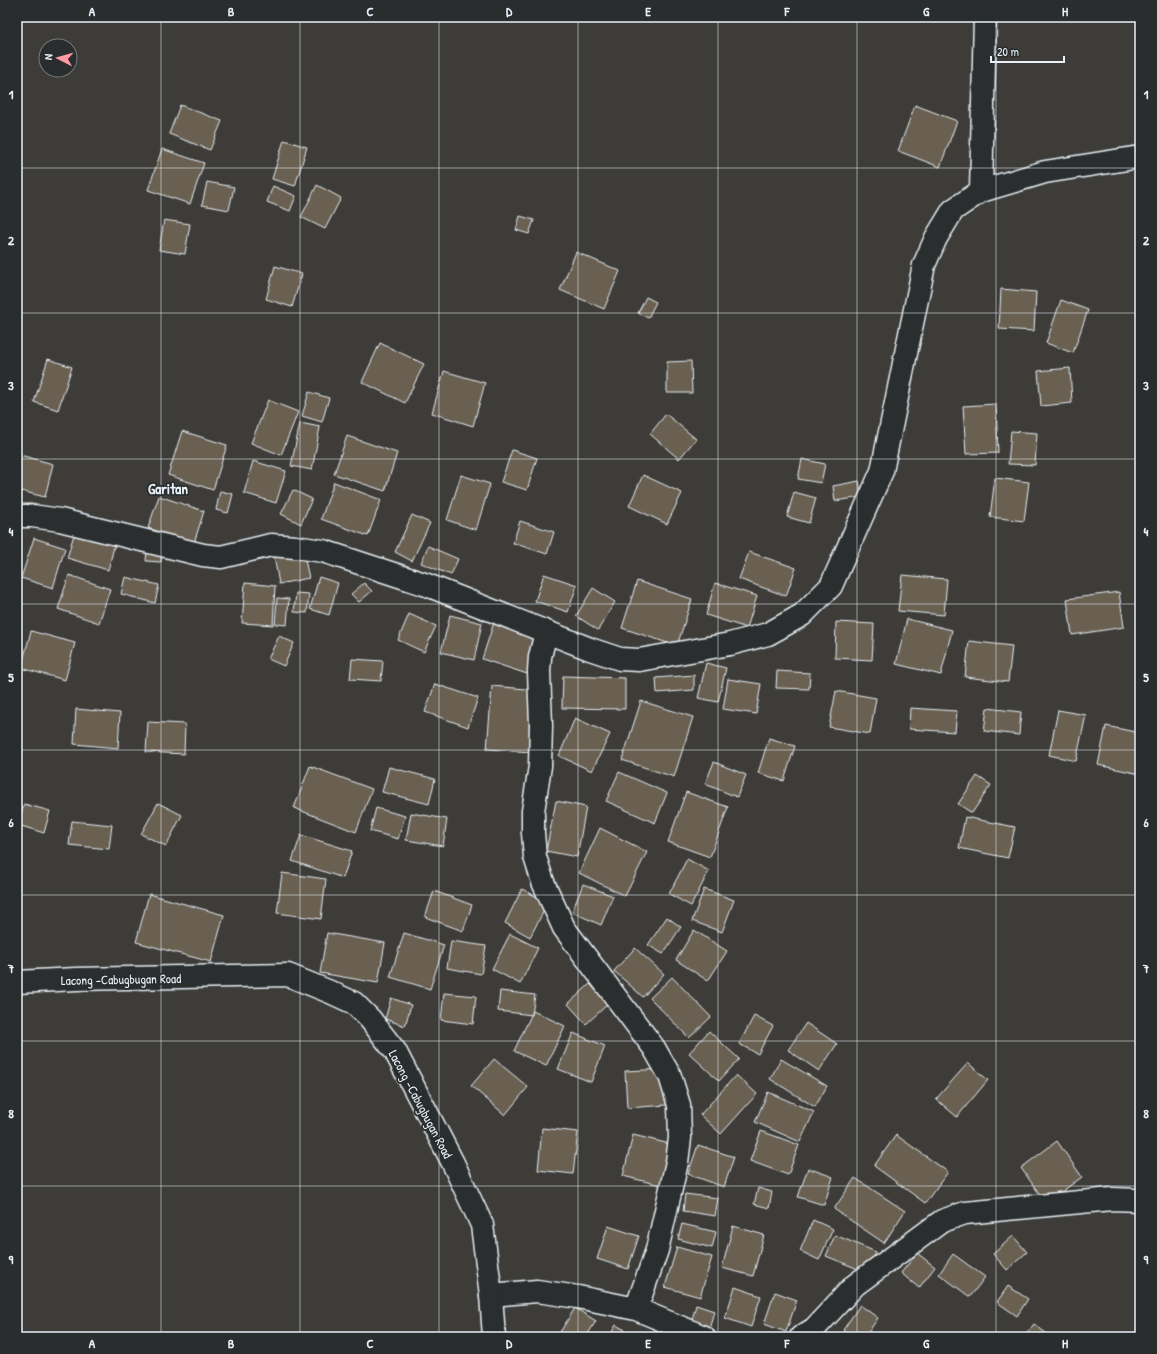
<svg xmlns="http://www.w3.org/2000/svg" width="1157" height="1354" font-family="'Patrick Hand',sans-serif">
<rect width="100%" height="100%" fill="#3d3c38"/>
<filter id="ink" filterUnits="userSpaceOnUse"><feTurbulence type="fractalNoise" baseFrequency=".025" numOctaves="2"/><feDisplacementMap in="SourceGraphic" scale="8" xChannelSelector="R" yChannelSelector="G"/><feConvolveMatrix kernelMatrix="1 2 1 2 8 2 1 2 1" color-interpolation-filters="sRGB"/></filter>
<g filter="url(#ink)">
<!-- building -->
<path fill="#6a6051" stroke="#e8f1f8" d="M180 105 222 121 210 150 169 134Z
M915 105 957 121 940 167 898 151Z
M284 140 307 147 295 186 272 179Z
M162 149 204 163 190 204 148 190Z
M207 182 234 187 229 210 202 205Z
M317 185 341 198 325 229 301 217Z
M273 186 296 196 290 211 267 202Z
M520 216 534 220 529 234 516 230Z
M164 220 190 224 185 254 159 250Z
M576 252 620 271 604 309 560 290Z
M275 266 302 274 292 307 266 299Z
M1001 289 1036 292 1034 331 999 329Z
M646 297 656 302 648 318 638 313Z
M1061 300 1088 310 1073 353 1046 343Z
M380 343 424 364 405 403 362 382Z
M48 359 72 367 58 410 34 402Z
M691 361 692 393H667V362Z
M1070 368 1072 403 1041 406 1038 371Z
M444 371 485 383 473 426 432 413Z
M309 392 329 398 322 422 302 416Z
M268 400 298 412 281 455 251 443Z
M996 404 998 453 966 454 963 406Z
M666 414 696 439 679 459 650 434Z
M300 423 320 427 312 470 291 466Z
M182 431 227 445 213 490 168 475Z
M1011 431 1037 433 1035 465 1008 464Z
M347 436 397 453 385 491 334 474Z
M512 450 537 458 527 490 501 482Z
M20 455 53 464 45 497 17 490V468Z
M802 459 825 464 821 483 798 479Z
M253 461 286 471 276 503 244 493Z
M461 475 490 484 476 530 447 520Z
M643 475 682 493 667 524 629 506Z
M995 478 1029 482 1024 521 990 517Z
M859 481 862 497 835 501 833 486Z
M334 482 381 500 368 536 321 519Z
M293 490 312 499 301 524 281 514Z
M220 491 233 494 228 513 216 510Z
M794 492 816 498 809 523 787 517Z
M159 496 204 511 194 543 148 528Z
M412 515 430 523 412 561 395 552Z
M520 521 554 532 547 554 513 543Z
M75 531 115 543 108 570 67 558Z
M34 538 65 548 53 588 21 578Z
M428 546 458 559 451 575 421 563Z
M147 549 162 551 161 562 146 561Z
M303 551 309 578 279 584 274 556Z
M749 552 796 568 786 596 739 579Z
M544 574 577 585 568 612 535 601Z
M69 575 110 589 99 623 58 609Z
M902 575 947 579 944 615 898 611Z
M125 577 159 585 155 603 121 594Z
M319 577 338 583 329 615 310 609Z
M637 581 692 599 677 646 622 628Z
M245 583 275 586 273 625 242 623Z
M364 583 372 591 359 602 351 594Z
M715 583 757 596 747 628 706 615Z
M593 588 615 602 598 630 576 616Z
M1119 592 1124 627 1072 635 1067 599Z
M296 593 309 594 307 613 294 612Z
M277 598 289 599 287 625 275 624Z
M409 614 436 626 424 652 398 640Z
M450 615 482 623 474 660 441 652Z
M495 619 543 635 530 675 482 659Z
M907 619 952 630 941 675 896 664Z
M836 622 874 624 872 660 835 658Z
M31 631 75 643 65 680 21 668Z
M279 636 294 643 284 666 268 659Z
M969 641 1012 646 1008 682 965 677Z
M352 659 383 661 381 681 350 679Z
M706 663 726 668 718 702 698 698Z
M777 671 810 673 809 689 776 688Z
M694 675V690L657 693 656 678Z
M563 676 625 678V709L562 708Z
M728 679 761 684 756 714 723 709Z
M435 684 478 698 468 727 425 712Z
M492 686 537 690 532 752 487 749Z
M836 691 876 698 870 734 829 727Z
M641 701 693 717 674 777 622 760Z
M910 708 957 711 955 732 909 729Z
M987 708 1021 712 1019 735 984 731Z
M76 709 120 713 118 748 74 744Z
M1058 710 1086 715 1076 761 1049 755Z
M575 718 610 734 592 771 559 756Z
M148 722 185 724 184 754 146 752Z
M1106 726 1140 733V774L1098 765Z
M769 738 795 746 784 781 758 773Z
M714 762 746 775 737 797 705 784Z
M310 766 372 789 356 832 294 808Z
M389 767 435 779 429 804 382 792Z
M619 772 667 793 655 823 606 801Z
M977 776 991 785 972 813 958 804Z
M686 792 728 807 710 857 668 842Z
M556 801 586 807 577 857 546 851Z
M158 803 182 815 166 846 141 834Z
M24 804 50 811 44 833 18 825Z
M376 808 405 816 398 839 370 831Z
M411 813 447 819 443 846 406 840Z
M965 817 1015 827 1008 858 959 848Z
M72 821 112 825 109 849 69 845Z
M600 828 647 852 625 896 579 873Z
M301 835 352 851 343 878 292 861Z
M687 859 709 871 691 906 669 894Z
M282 873 326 879 321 919 277 913Z
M583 884 613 896 601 925 572 912Z
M522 889 548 903 530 937 505 923Z
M704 889 734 900 722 932 692 921Z
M434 891 472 905 463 931 425 917Z
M149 894 224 915 211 962 136 942Z
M667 917 681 927 663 954 648 945Z
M694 930 727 951 708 981 676 960Z
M327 933 385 943 378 983 320 973Z
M404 933 444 945 430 989 390 977Z
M510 934 538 948 520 984 492 969Z
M451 941 486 946 481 974 447 968Z
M635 948 664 974 643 997 614 971Z
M672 977 711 1017 689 1038 650 998Z
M590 984 608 1004 586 1024 568 1004Z
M500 991 535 995 532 1015 498 1011Z
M444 993 476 996 473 1024 441 1020Z
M391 998 411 1005 405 1026 385 1019Z
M533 1011 565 1026 546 1066 514 1051Z
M754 1016 773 1026 758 1054 739 1044Z
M806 1023 837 1044 819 1071 788 1050Z
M709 1031 739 1059 719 1081 689 1053Z
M573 1033 605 1046 591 1082 558 1069Z
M494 1059 528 1087 505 1115 471 1086Z
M781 1059 827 1086 815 1107 770 1079Z
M968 1063 988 1080 957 1117 936 1099Z
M665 1069 667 1105 627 1108 625 1071Z
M736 1075 757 1094 721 1134 700 1115Z
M768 1092 814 1112 800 1142 755 1122Z
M542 1128 578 1132 573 1174 538 1170Z
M761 1131 799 1145 788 1175 750 1161Z
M633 1135 670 1144 660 1185 623 1176Z
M896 1135 948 1172 925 1203 874 1166Z
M1057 1141 1082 1177 1046 1203 1021 1168Z
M698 1145 734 1157 724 1187 688 1174Z
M808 1168 833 1177 824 1205 798 1197Z
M855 1178 905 1211 884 1243 834 1209Z
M758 1188 772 1192 769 1208 754 1204Z
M685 1194 718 1198 715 1216 683 1211Z
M813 1220 833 1229 819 1260 800 1251Z
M682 1224 716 1232 712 1248 678 1239Z
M608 1226 639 1236 628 1269 597 1259Z
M733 1226 764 1235 753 1276 722 1268Z
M835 1235 876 1252 868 1273 826 1256Z
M1013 1236 1027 1252 1007 1270 993 1254Z
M677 1247 712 1257 700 1297 665 1287Z
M917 1253 935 1267 919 1288 901 1273Z
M953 1254 985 1277 970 1297 939 1274Z
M1008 1286 1028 1299 1017 1316 997 1302Z
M735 1287 761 1296 751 1327 725 1318Z
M775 1292 797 1300 786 1332 764 1324Z
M696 1305 714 1311 709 1329 691 1323Z
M860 1305 878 1318 865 1337H853L843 1330Z
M575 1308 596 1321 586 1337H557Z
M1034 1324 1051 1337H1024Z
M616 1325 638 1337H609Z"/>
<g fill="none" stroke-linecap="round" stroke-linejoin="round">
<defs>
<path id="street" d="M981 191 1045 172 1140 157
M17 516H32L60 520 203 555 221 557 271 545 295 547 323 551 427 585 590 649 620 659 639 660 730 644 768 634 802 615 831 586 882 471 924 265 936 238 953 210 981 191 985 17
M546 632 540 657 539 671 541 725 540 766 533 811V833L535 857 543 882 564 928 654 1048 670 1076 679 1105 680 1138 677 1162 657 1250 636 1309
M491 1295 537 1291 578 1297 636 1309 704 1337
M801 1337 814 1329 855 1285 942 1221 965 1213 1112 1199 1140 1200"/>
<path id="secondary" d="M17 982 76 979 288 975 330 992 354 1003 370 1019 395 1051 453 1163 482 1225 491 1295 494 1337"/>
</defs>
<!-- street casing -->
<use href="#street" stroke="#e8f1f8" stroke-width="25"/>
<!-- secondary casing -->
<use href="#secondary" stroke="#e8f1f8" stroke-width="25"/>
<!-- street -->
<use href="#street" stroke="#2a2d2e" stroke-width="22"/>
<!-- secondary -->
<use href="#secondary" stroke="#2a2d2e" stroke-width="22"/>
</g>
</g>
<!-- grid -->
<path fill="none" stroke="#e8f1f8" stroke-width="1" stroke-opacity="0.55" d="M161 17V1337M300 17V1337M439 17V1337M578 17V1337M718 17V1337M857 17V1337M996 17V1337M17 168H1140M17 313H1140M17 459H1140M17 604H1140M17 750H1140M17 895H1140M17 1041H1140M17 1186H1140"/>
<g text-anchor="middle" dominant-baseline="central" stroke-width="3.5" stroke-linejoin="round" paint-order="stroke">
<!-- street labels -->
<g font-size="13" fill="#e8f1f8" stroke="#2a2d2e">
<text transform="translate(121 979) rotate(-1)">Lacong -Cabugbugan Road</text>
<text transform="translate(421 1104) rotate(62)">Lacong -Cabugbugan Road</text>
</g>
<!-- quarter labels -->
<g font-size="15" font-weight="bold" fill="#e8f1f8" stroke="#2a2d2e">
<text x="168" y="488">Garitan</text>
</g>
</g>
<!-- margin -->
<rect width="1157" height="1354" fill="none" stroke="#2a2d2e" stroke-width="44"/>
<!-- north arrow -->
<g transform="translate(58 58) rotate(276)"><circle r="19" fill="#2a2d2e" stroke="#767b7f"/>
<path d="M0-3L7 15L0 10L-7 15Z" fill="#ff9aa2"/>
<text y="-6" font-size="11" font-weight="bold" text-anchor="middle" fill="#e8f1f8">N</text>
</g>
<!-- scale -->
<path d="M991 56v6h73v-6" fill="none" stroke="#e8f1f8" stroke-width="2"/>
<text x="997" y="56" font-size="12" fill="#e8f1f8" stroke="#2a2d2e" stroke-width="3" paint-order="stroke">20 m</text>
<rect x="22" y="22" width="1113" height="1310" fill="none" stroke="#e8f1f8" stroke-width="1.5"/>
<g font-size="13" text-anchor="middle" font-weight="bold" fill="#e8f1f8">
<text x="92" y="16">A</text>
<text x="231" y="16">B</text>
<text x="370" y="16">C</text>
<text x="509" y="16">D</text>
<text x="648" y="16">E</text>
<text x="787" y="16">F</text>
<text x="926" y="16">G</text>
<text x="1065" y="16">H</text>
<text x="11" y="99">1</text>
<text x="1146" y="99">1</text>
<text x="11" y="245">2</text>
<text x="1146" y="245">2</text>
<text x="11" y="390">3</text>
<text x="1146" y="390">3</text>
<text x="11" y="536">4</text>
<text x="1146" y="536">4</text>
<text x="11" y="682">5</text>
<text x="1146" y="682">5</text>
<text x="11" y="827">6</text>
<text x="1146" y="827">6</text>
<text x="11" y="973">7</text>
<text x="1146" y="973">7</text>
<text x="11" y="1118">8</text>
<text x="1146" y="1118">8</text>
<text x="11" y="1264">9</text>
<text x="1146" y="1264">9</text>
<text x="92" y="1348">A</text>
<text x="231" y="1348">B</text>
<text x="370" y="1348">C</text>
<text x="509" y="1348">D</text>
<text x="648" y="1348">E</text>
<text x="787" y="1348">F</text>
<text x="926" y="1348">G</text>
<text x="1065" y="1348">H</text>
</g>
</svg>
